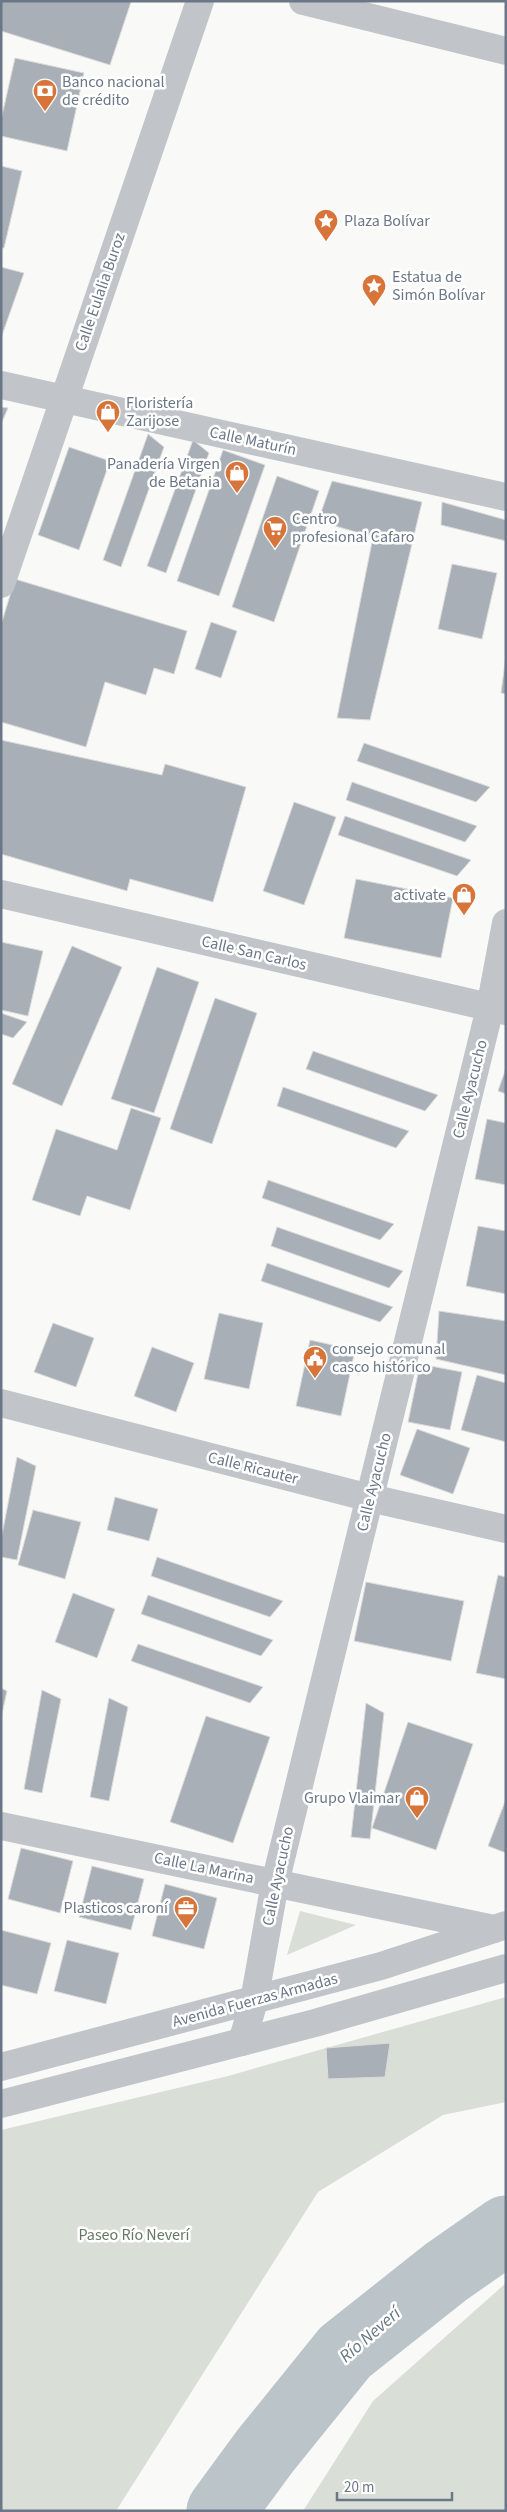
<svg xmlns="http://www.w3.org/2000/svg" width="507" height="2512" font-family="'Source Sans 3',sans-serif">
<rect width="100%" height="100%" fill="#f9faf8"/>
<!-- green -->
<path fill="#d9ded7" d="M300 1911 356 1925 287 1955Z
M506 1997V2102L443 2115 318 2192 116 2511H1V2130L228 2076Z
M506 2283V2511H303L373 2401Z"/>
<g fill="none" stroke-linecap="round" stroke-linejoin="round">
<!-- river -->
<path stroke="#bbc4c9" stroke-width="69" d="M221 2511 265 2451 345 2352 446 2272 506 2230"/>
</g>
<!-- building -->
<path fill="#a9afb7" stroke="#dbdcda" d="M1 1H127L131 2 110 65 1 31Z
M15 58 84 73 67 151 1 136V120Z
M1 166 22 171 4 248H1Z
M1 267 24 273 1 338Z
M1 407 8 408 1 424Z
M148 434 164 447 121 567 103 560Z
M193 440 209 453 166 573 147 566Z
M69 447 110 461 79 550 38 535Z
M223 450 265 465 219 596 177 581Z
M277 476 319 491 274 622 232 607Z
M332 481 422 502 370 720 337 718 373 537 318 521Z
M442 502 506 520V541L441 525Z
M452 564 497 573 482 639 438 629Z
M15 579 187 631 174 674 154 668 146 695 105 682 86 747 1 722V625Z
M211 622 237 631 221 678 195 669Z
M506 655V694L501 693Z
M1 740 162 775 165 764 246 787 213 902 130 879 127 891 1 854Z
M364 743 490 787 476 802 357 761Z
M352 782 477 826 465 842 346 800Z
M294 802 336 817 304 905 263 891Z
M345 816 471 860 457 876 338 835Z
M356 879 453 898 441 958 344 938Z
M1 942 43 951 28 1016 1 1010Z
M72 946 122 967 62 1106 12 1084Z
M157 967 199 982 154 1113 111 1099Z
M215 998 257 1013 212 1144 170 1129Z
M1 1013 27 1022 13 1038 1 1034Z
M313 1051 438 1095 425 1111 306 1069Z
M506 1068V1094L498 1091Z
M283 1087 409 1131 396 1148 277 1106Z
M131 1108 161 1118 130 1210 87 1196 80 1216 32 1200 56 1129 117 1150Z
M487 1119 506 1123V1185L475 1179Z
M268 1180 394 1224 380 1240 262 1198Z
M478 1226 506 1231V1294L466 1286Z
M277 1227 403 1271 389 1288 271 1246Z
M267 1263 393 1307 380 1322 261 1281Z
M439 1311 506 1321V1375L436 1359Z
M219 1313 263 1323 249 1389 204 1379Z
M53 1323 94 1338 76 1387 34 1372Z
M310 1340 355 1350 341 1416 296 1406Z
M152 1347 194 1363 176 1412 134 1396Z
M420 1364 462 1372 450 1430 408 1422Z
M477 1375 506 1383V1442L461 1430Z
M417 1429 470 1448 453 1494 400 1475Z
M17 1457 36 1466 17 1560 1 1557V1540Z
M115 1497 158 1509 149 1541 107 1530Z
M33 1510 81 1522 65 1579 18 1565Z
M157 1557 283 1601 270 1617 151 1576Z
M498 1575 506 1577V1679L476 1673Z
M366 1582 464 1601 451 1661 354 1641Z
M73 1593 115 1609 97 1658 55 1642Z
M148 1595 273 1640 261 1656 141 1614Z
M138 1644 263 1687 250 1703 131 1661Z
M1 1688 7 1691 1 1718Z
M42 1690 61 1699 42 1793 24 1789Z
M109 1698 128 1707 109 1801 90 1797Z
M366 1703 384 1713 370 1839 351 1837Z
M206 1716 270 1737 233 1843 170 1822Z
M408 1722 473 1744 436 1850 372 1828Z
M506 1799V1853L488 1846Z
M21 1848 73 1861 60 1913 8 1899Z
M92 1866 144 1879 131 1930 79 1917Z
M165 1884 217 1898 204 1949 152 1936Z
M1 1930 51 1943 37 1994 1 1985Z
M67 1940 119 1953 106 2004 54 1991Z
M390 2043 385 2077 328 2079 326 2048Z"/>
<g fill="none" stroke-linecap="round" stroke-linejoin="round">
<!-- pedestrian -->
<path stroke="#c1c5c9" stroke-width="28" d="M303 1 506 51"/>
<!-- minor -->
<path stroke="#c1c5c9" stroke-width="28" d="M1 385 506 497
M1 584 200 1
M1 894 506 1011
M1 1403 370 1498 506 1529
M1 1826 494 1929
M242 2042 254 2001 275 1883 490 1008 506 923"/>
<!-- tertiary -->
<path stroke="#c1c5c9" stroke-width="28" d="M1 2067 381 1966 506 1925
M1 2104 315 2023 506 1968"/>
</g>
<!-- icons -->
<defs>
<symbol id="bank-pin" viewBox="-11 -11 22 30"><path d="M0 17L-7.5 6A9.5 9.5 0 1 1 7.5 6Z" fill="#d7743a" stroke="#fff"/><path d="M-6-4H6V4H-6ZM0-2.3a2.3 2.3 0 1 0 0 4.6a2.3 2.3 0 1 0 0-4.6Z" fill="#fff"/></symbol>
<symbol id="sight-pin" viewBox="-11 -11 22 30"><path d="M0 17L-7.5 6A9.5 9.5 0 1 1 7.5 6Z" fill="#d7743a" stroke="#fff"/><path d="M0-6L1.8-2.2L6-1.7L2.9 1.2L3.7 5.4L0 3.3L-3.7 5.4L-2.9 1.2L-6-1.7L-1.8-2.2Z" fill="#fff"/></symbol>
<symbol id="shop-pin" viewBox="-11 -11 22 30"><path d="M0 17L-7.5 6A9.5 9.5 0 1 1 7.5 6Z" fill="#d7743a" stroke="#fff"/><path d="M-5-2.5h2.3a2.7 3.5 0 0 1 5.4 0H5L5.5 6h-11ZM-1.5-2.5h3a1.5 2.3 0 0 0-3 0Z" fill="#fff"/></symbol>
<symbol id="supermarket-pin" viewBox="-11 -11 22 30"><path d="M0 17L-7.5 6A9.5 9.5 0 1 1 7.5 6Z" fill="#d7743a" stroke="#fff"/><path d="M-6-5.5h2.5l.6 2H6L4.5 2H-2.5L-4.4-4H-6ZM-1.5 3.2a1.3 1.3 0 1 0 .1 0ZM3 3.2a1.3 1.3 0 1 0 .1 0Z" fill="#fff"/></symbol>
<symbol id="civic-pin" viewBox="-11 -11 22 30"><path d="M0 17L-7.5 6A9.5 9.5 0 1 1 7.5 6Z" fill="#d7743a" stroke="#fff"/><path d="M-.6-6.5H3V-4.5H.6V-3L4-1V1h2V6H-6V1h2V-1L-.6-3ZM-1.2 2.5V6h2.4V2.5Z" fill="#fff"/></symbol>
<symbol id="office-pin" viewBox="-11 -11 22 30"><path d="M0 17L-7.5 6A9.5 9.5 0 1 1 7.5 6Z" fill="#d7743a" stroke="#fff"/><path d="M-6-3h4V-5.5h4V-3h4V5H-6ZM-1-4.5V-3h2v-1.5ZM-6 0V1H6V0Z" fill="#fff"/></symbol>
</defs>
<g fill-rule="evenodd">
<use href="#bank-pin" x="31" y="77" width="28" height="38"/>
<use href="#sight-pin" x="312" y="207" width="28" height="38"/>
<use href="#sight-pin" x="360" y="272" width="28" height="38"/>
<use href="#shop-pin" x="94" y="398" width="28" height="38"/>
<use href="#shop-pin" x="223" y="459" width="28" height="38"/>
<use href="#supermarket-pin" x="261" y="514" width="28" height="38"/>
<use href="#shop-pin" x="450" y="881" width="28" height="38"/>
<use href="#civic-pin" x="301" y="1344" width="28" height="38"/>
<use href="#shop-pin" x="403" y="1784" width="28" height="38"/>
<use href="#office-pin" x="172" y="1894" width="28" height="38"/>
</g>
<g text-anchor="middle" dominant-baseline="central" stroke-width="5" stroke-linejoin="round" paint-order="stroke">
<!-- poi labels -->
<g font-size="16" fill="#6b7787" stroke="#fff" text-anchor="start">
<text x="62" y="82">Banco nacional<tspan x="62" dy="18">de crédito</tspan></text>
<text x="344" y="221">Plaza Bolívar</text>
<text x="392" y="277">Estatua de<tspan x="392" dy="18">Simón Bolívar</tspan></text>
<text x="126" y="403">Floristería<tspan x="126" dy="18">Zarijose</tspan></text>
<text x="220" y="464" text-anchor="end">Panadería Virgen<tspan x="220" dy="18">de Betania</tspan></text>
<text x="292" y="519">Centro<tspan x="292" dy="18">profesional Cafaro</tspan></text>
<text x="446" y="895" text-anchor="end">activate</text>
<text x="332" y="1349">consejo comunal<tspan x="332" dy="18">casco histórico</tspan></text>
<text x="400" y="1798" text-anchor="end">Grupo Vlaimar</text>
<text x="168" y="1908" text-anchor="end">Plasticos caroní</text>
</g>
<!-- street labels -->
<g font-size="16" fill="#6b7787" stroke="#fff">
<text transform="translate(100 292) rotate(-71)">Calle Eulalia Buroz</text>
<text transform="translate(253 441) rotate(12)">Calle Maturín</text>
<text transform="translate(254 953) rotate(13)">Calle San Carlos</text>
<text transform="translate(470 1089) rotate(-76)">Calle Ayacucho</text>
<text transform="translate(253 1468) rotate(14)">Calle Ricauter</text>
<text transform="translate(374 1482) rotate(-76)">Calle Ayacucho</text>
<text transform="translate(204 1868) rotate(12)">Calle La Marina</text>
<text transform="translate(278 1876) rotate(-78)">Calle Ayacucho</text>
<text transform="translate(255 2000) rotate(-15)">Avenida Fuerzas Armadas</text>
</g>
<!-- park labels -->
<g font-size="16" fill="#667965" stroke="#fff">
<text x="134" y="2235">Paseo Río Neverí</text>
</g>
<!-- water labels -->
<g font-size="18" font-style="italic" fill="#677781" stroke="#fff">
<text transform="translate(370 2335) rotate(-41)">Río Neverí</text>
</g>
</g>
<!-- border -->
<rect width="507" height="2512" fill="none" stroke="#6b7787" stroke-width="5"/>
<!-- scale -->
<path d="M337 2492v8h115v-8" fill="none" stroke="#6b7787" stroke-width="2.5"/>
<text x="344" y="2492" font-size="15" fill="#6b7787" stroke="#ffffff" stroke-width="4" paint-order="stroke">20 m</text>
</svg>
